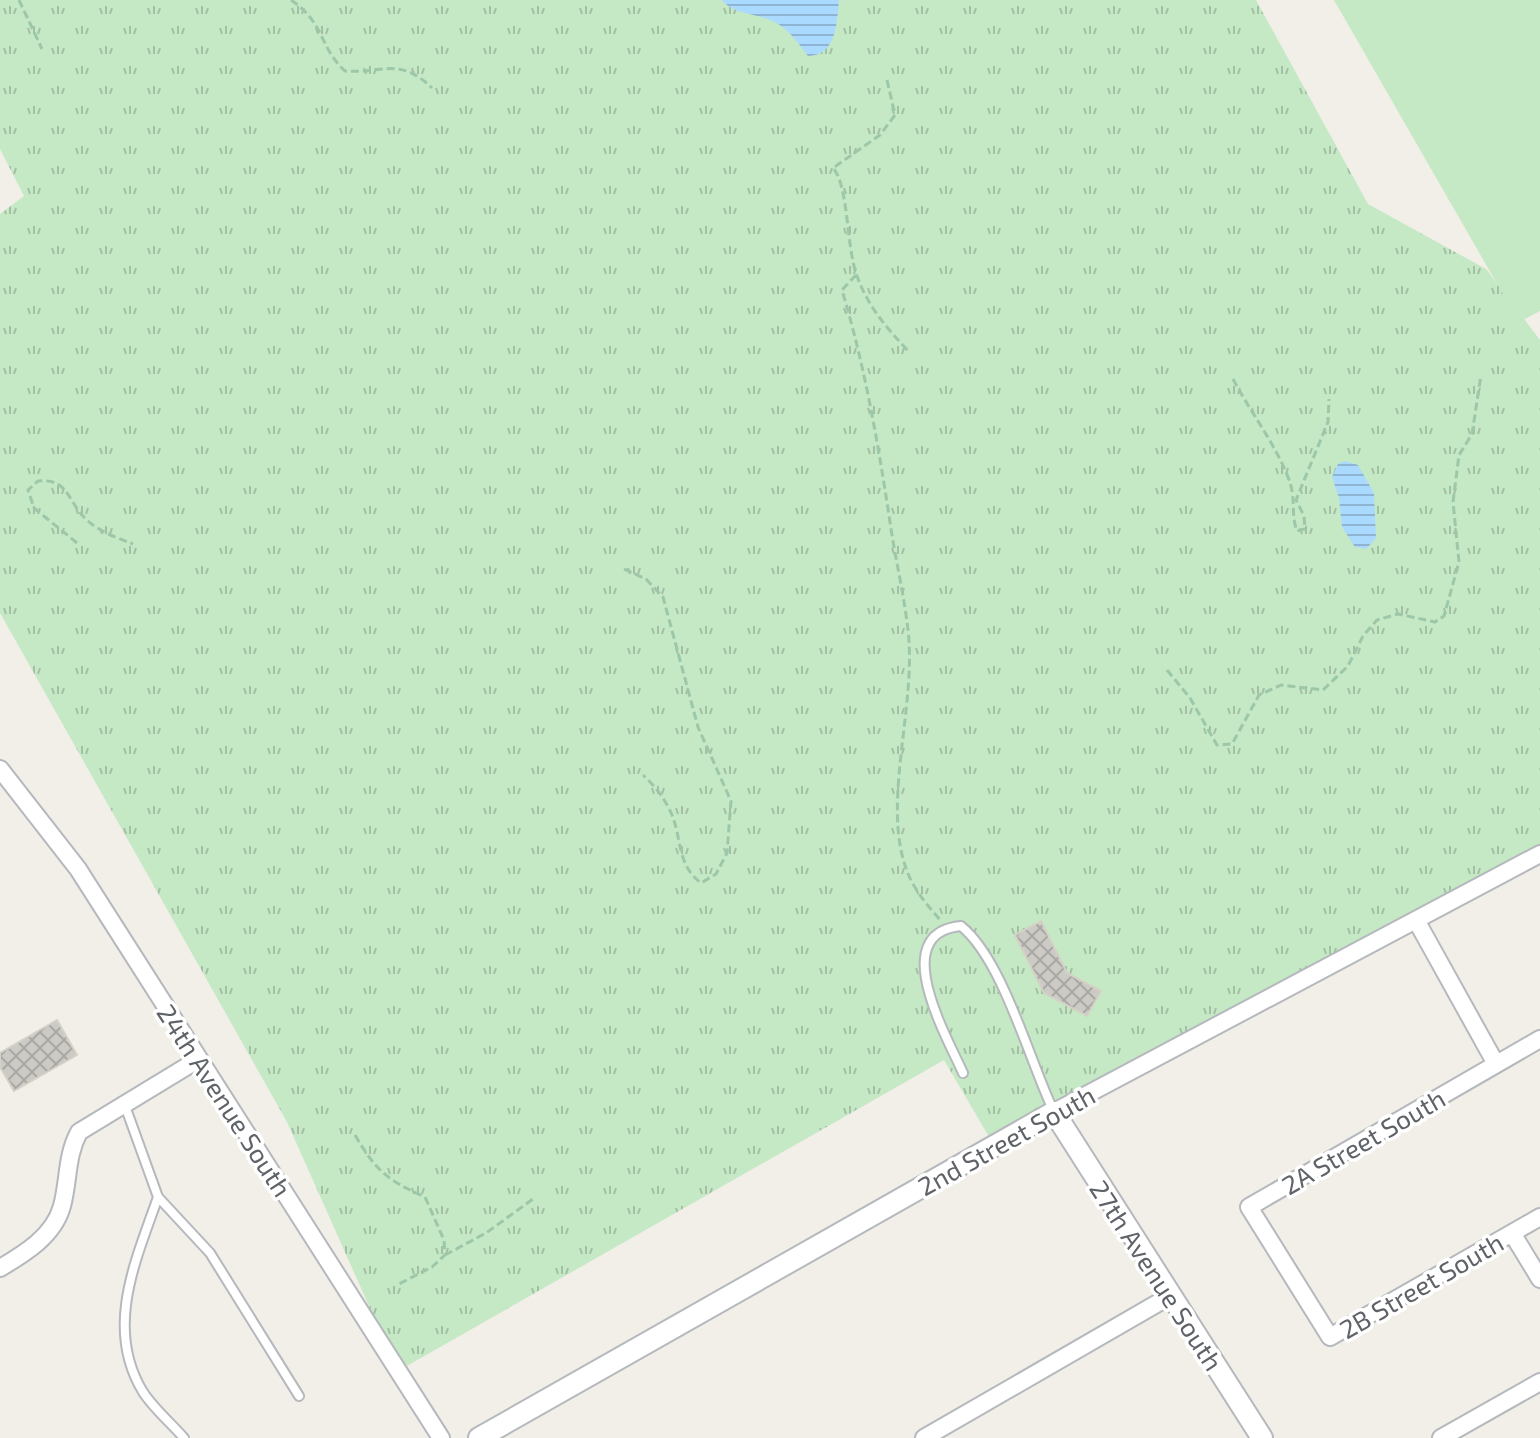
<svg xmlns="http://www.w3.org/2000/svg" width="1540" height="1438" font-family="'Exo 2',sans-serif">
<defs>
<pattern id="grass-tufts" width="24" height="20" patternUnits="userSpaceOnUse" patternTransform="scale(2)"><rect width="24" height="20" fill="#c5e8c5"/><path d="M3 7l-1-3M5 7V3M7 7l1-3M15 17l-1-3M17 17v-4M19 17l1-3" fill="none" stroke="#a3c0a4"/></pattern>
<pattern id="water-rules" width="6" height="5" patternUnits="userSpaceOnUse" patternTransform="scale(2)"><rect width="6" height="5" fill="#aadaff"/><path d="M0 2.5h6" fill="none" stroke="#8eb4d2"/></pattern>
<pattern id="building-cross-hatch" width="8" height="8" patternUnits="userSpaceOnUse" patternTransform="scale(2)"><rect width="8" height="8" fill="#cccac5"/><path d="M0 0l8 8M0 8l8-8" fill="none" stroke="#a9a8a4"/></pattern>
</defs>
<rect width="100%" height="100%" fill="#f1efe8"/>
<!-- grass -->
<path fill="url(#grass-tufts)" d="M0 0H1256L1368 204 1486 269 1540 340V855L995 1147 944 1060 398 1371 287 1122 0 613V214L24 196 0 149Z"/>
<!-- park -->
<path fill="#c5e8c5" d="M1334 0H1540V311L1519 322Z"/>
<!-- water -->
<path fill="url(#water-rules)" d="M722 0H839C837 23 836 56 808 56 797 42 787 26 770 20 753 13 733 14 722 0Z
M1345 461 1358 465 1374 493 1376 538 1366 549 1355 547 1342 527 1339 498 1332 477 1338 464Z"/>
<!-- building -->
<path fill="url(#building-cross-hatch)" stroke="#d6d1c6" stroke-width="2" d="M1041 921 1067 973 1101 991 1087 1016 1044 993 1015 935Z
M57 1020 77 1055 14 1091 0 1067V1053Z"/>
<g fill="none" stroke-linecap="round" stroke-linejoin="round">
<defs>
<path id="service" d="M963 1073C946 1035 887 933 961 926 1003 960 1029 1060 1054 1112
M124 1103 158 1197 210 1253 299 1396
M158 1197C136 1260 104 1328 143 1392 154 1409 171 1423 184 1438"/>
<path id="minor" d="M0 769 78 869 441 1438
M1416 920 1496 1064
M1540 1039 1249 1207 1330 1337 1540 1217
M1054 1112 1540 854
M1512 1233 1540 1279
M0 1268C24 1254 54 1236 62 1206 69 1180 66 1156 79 1132L199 1059
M924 1438 1170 1296
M1441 1438 1540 1382"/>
<path id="tertiary" d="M479 1438 1054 1112 1262 1438"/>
</defs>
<!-- service casing -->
<use href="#service" stroke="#b5b8bc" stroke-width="12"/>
<!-- minor casing -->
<use href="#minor" stroke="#b5b8bc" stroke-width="20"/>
<!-- tertiary casing -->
<use href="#tertiary" stroke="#b5b8bc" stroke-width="24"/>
<!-- path -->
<path stroke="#9cc7a9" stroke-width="3" stroke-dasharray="8 4" stroke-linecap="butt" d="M19 0 42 49
M291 0C326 24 318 46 345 71 383 74 399 56 432 88
M887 80 895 115 880 135 833 168C849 186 846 247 857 276 868 307 887 328 909 352
M856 275 842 290C865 367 878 443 890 522 895 558 904 594 908 630 917 706 881 803 907 871 914 890 928 906 941 921
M1233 379C1251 413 1274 442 1288 477 1297 499 1290 512 1297 531L1305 529 1304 516 1296 500 1328 422 1329 399
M77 543 34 508 28 490 38 481C70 478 67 503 88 521 100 532 118 538 133 544
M624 569 646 579 663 597 698 727 731 801 727 853 716 874 701 883C677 865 682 840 672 815 665 799 656 787 643 775
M1167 670 1190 698 1217 745 1232 744 1259 695 1281 685 1323 690 1348 666 1363 636 1377 620 1398 614 1435 622 1444 616 1459 562 1453 502 1459 455 1472 434 1481 375
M355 1135C376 1171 387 1180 425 1197L444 1240 445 1255 432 1267 399 1284
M445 1255 486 1233 533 1199"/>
<!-- service -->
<use href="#service" stroke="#fff" stroke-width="8"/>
<!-- minor -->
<use href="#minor" stroke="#fff" stroke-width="16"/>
<!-- tertiary -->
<use href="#tertiary" stroke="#fff" stroke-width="20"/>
</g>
<g text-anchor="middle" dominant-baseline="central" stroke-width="7" stroke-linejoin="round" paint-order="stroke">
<!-- street labels -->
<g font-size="26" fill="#5f6368" stroke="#fff">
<text transform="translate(225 1100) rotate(57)">24th Avenue South</text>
<text transform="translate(1006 1140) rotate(-29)">2nd Street South</text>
<text transform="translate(1363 1141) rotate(-30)">2A Street South</text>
<text transform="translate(1157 1275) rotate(57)">27th Avenue South</text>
<text transform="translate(1421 1285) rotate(-30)">2B Street South</text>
</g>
</g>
</svg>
